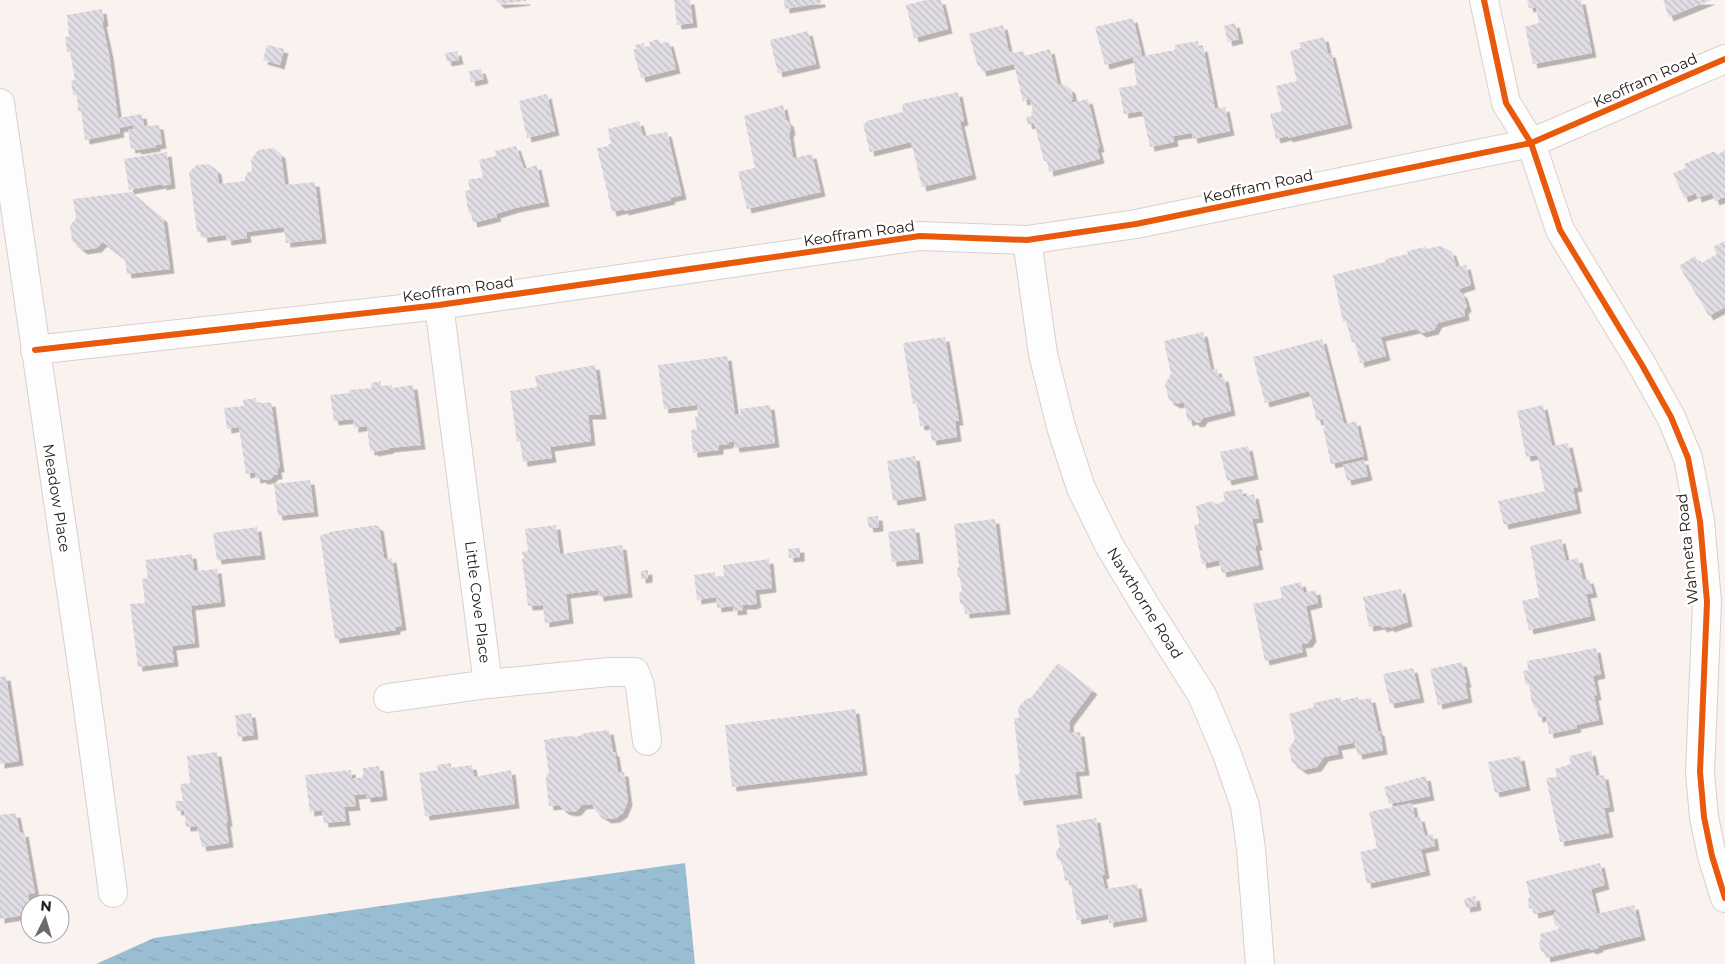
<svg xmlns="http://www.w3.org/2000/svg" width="1725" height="964" font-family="Montserrat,sans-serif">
<defs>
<pattern id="water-ripples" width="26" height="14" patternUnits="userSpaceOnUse" patternTransform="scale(1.25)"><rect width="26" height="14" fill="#99bed4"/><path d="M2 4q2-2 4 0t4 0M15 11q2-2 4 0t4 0" fill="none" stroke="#84a3b6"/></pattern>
<pattern id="building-back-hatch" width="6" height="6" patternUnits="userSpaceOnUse" patternTransform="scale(1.25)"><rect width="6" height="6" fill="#e1dde5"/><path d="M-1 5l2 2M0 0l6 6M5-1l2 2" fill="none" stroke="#c1bdc4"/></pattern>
<filter id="shadow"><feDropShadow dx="4.5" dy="4.5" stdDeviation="0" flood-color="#0004"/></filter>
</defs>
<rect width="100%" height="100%" fill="#faf2ef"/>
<!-- water -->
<path fill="url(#water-ripples)" d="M685 863 695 964H96L154 938Z"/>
<!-- building -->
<path fill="url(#building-back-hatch)" filter="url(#shadow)" d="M496 0H526V1L500 4Z
M674 0H690L693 23 677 25Z
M784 0H821V3L785 9Z
M926 0H941L948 29 914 38 906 5Z
M1527 0H1581L1592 53 1533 64 1525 27 1539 23 1536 7 1529 8Z
M1663 0H1711L1669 17Z
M102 9 104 22H102L109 54 118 118 142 114 144 126 159 125 162 144 156 145V147L137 150 136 148 131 149 128 130 133 129V125L119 128 120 133 85 140 81 111H78L77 95H73L71 81 75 80 70 52H67L65 37H69L67 15Z
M1133 18 1142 55 1105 65 1095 27Z
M1235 23 1239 39 1228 42 1224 26Z
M1003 25 1009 52 1013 51V53L1023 51 1025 56 1050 49 1058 85 1063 84 1071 89 1073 98 1070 103 1088 99 1100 148H1097L1100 159 1049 172 1047 161H1044L1034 123 1028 125 1026 117 1032 116 1031 112H1033L1030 99 1023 101 1014 64 982 72 980 66 978 67 969 34Z
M808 31 816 64 778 73 770 40Z
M1324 37 1328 53H1331L1348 124 1288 138V136L1276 139 1270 114 1282 111 1276 86 1297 81 1290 51 1301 48 1299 43Z
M658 39 660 43 669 42 676 69 641 78 633 50 636 49 635 45 644 43V47L650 46 649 42Z
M1198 41 1199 48 1203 47 1215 109 1225 107 1230 131 1193 139 1192 133 1173 136 1174 142 1150 147 1142 111 1124 114 1119 88 1137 85 1133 58 1175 50V45Z
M267 45 284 49 280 65 263 60Z
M457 51 459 60 447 62 445 53Z
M481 69 484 79 471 82 469 71Z
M958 92 964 121 960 122 972 175 922 187 911 142 870 152 863 124 866 123V121L903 112 902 104Z
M547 94 555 131 527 138 519 101Z
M783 105 786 120 789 122 791 130 789 133 793 158 812 154 821 192 747 209 738 172 755 168 744 116Z
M639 121 643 136 667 132 682 195 670 198 671 200 624 211V209L612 212 597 148 609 146 608 144H611L608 129Z
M516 146 524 169 537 165 545 202 515 208 496 214 497 217 473 223 471 214 468 211 465 191 470 190 468 180 483 177 479 160 496 156 495 151Z
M273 148 281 154 285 185 315 182 322 239 286 243 284 227 246 232 247 238 227 241 226 235 203 238 202 232H197L189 172 197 165 208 164 217 170 219 184 245 181V177L248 172 252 171 251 160 258 150Z
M1725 150V197L1715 201 1712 193 1697 198 1696 193 1684 198 1673 173 1686 168 1684 164 1715 151 1717 155Z
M167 152 171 184 162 186V184L129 190 124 159Z
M131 192 163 218 170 269 127 274 125 259 103 242 97 248 83 250 72 241 70 226 76 218 73 199Z
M1725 241V307L1709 316 1679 266 1695 256 1700 264 1717 254 1713 247Z
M1441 246 1452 252 1456 265 1454 267 1466 265 1471 285 1459 289 1460 292 1463 294 1467 307 1464 310 1465 316 1438 323 1434 330 1422 333 1416 329 1381 337 1386 356 1360 363 1355 342 1352 343 1346 321 1343 322 1333 275 1385 262 1386 259 1408 254 1407 251 1425 247V249Z
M1203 332 1211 370 1217 369 1219 378 1224 377 1231 411 1203 418 1201 422 1196 423 1193 420 1188 422 1184 402 1176 404 1169 400 1165 384 1171 374 1164 341Z
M945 337 959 421H955L957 437 932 441 929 425 920 426 917 403 913 404 903 343Z
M1322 339 1344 424 1356 421 1364 456 1331 464 1323 428 1325 427 1323 419 1317 421 1309 391 1265 403 1253 357Z
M727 356 735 415 741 414 740 409 770 405 775 443 735 448 734 442H729V444L719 445V450L693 453 691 430 697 429 695 417 698 416 697 405 664 409 658 365Z
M595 365 602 415H588L591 441 550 447 552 458 523 462 520 441 517 442 510 391 537 387 535 376Z
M381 381V386L392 385V388L413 385 421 445 389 448 390 449 373 452V450L370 451 367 426 354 428 353 419 334 421 330 395 350 393 349 390 372 388 371 383Z
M256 398 257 404 271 402 280 468H277L278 475H274L271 479 263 480 261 478 256 479 255 472 246 474 239 427 227 429 224 408 244 406 243 400Z
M1543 405 1552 446 1568 443 1578 487 1573 488 1577 509 1504 525 1498 501 1545 491 1537 455 1526 457 1517 411Z
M1248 446 1254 475 1227 481 1220 452Z
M915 456 922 496 893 501 887 461Z
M1364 460 1368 476 1347 481 1343 465Z
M310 480 314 512 278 516 274 484Z
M1242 489 1243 497 1254 494 1259 518 1252 519 1258 546H1255L1259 565 1222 573 1219 560 1202 564 1194 525 1199 524 1196 506 1212 501 1216 504 1225 501 1223 492Z
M878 516 879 527 869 528 867 517Z
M995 519 1006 610 965 614 964 605 960 603 959 594 962 591 960 578 958 576 957 569 959 566 954 524Z
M377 525V527L379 526 384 558 386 559 392 558 402 626 396 627V630L335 639 320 535 330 533 329 532Z
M556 525 560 554 622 545 628 593 599 597 598 590 566 594 569 619 545 623 543 605 528 606 522 559H524L522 552 528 551 525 529Z
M257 527 261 555 217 560 213 533Z
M915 528 919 559 892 562 888 532Z
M1561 539 1566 561 1578 558 1583 580 1589 579 1593 593 1586 594 1591 616 1529 630 1522 601 1539 597 1530 546Z
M800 548V557L789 558 788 549Z
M192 554 194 571 217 569 221 602 191 606 195 643 172 646 174 662 138 667 130 604 145 603 142 579 148 578 145 560Z
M769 559 772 588 755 590 757 603 752 605H742L743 610 733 611V606L717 608 716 597 697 600 694 575 715 572V577L724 576 723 565Z
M648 570V578L641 579V571Z
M1301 582 1304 593 1316 590 1318 603 1306 606 1312 637 1308 643 1301 644 1303 652 1265 661 1253 604 1282 598 1280 587Z
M1401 589 1408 622 1390 628 1389 626 1382 628 1381 625 1369 627 1363 597Z
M1596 648 1601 674 1593 676 1597 696H1594L1599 720 1576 725 1577 728 1549 734 1546 716 1538 718 1537 708 1535 709 1531 700 1530 684 1526 685 1523 671 1528 670 1527 661Z
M1462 662 1467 683H1465L1468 698 1438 705 1430 669Z
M1058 663 1093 690 1069 722 1070 733 1080 732 1085 771 1075 772 1078 794 1019 801 1015 775 1020 773 1014 718H1019L1018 708 1026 699 1031 698Z
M1413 668 1420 698 1390 704 1383 674Z
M6 676 19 761 0 764V677Z
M1341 697V701L1358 697 1359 700 1371 698 1378 731H1380L1383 750 1358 755 1353 738V743L1337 746 1339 754 1324 757 1317 767 1303 770 1292 762 1289 748 1295 739 1289 714 1314 707 1313 703Z
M855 709 863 771 732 787 725 725Z
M251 713 254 735 238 737 235 715Z
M609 730 613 752H615L618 772H624L628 801 623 813 616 818 607 819 596 812 592 804 582 805 577 811 572 812 564 810 559 805 549 806 546 780V775L549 774 544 740 568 736 577 737 585 733Z
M1591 751 1596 776 1604 775 1610 807 1604 808 1609 833 1560 842 1546 778 1557 777 1555 769 1571 764 1569 756Z
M217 752 228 822H226L229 843 202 847 197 826 186 827 184 810 177 811 175 801H183L180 784 190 783 187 756Z
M1520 756 1526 786 1495 793 1488 762Z
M451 763V768L472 765 474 777 511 770 515 804 425 816 419 773 438 770 437 765Z
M379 766 383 796 366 798V794L354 795 356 806 344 807 346 821 324 823 322 810 310 812 305 775 351 770 352 779 363 777V768Z
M1426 776 1430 796 1389 804 1384 787Z
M1412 803 1415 818 1420 817 1425 836 1433 834 1435 846 1421 849 1426 871 1367 884 1360 852 1377 848 1369 812Z
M16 813 20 833 24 832 35 893 28 894 30 914 0 919V815Z
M1096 818 1105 874 1102 875 1105 889 1137 884 1143 917 1109 923 1108 914 1077 920 1070 880 1065 881 1062 862 1057 859 1056 851 1060 847 1056 825Z
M1600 863 1605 885 1591 889 1597 914 1634 905 1641 936 1599 946 1598 948 1592 950 1589 948 1546 958 1545 953 1541 951 1539 943 1541 940 1540 934 1559 929 1558 926 1555 925 1553 916 1555 912V909L1534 914 1533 909 1529 908 1528 900 1530 896 1526 881Z
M1475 896 1477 906 1466 908 1464 899Z"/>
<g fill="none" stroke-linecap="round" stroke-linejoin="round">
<defs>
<path id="minor" d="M1484 0 1506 103 1531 143 1560 230 1642 365 1671 417 1688 458 1700 521 1707 602 1700 772 1704 817 1712 856 1725 898
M0 103 85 686 113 893
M1027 240 1043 354 1061 427 1081 488 1109 545 1145 605 1202 695 1227 754 1245 806 1251 849 1260 964
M439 305 488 684 609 672H635L640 686 647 741
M35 350 439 305 920 236 1027 240 1136 224 1531 143 1725 59
M388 698 488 684"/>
</defs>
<!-- minor casing -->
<use href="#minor" stroke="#d7d0cd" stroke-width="30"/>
<!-- minor -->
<use href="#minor" stroke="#fefdfd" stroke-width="28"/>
<defs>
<path id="cycleway" d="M1484 0 1506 103 1531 143 1560 230 1642 365 1671 417 1688 458 1700 521 1707 602 1700 772 1704 817 1712 856 1725 898
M35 350 439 305 920 236 1027 240 1136 224 1531 143 1725 59"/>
</defs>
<!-- cycleway casing -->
<use href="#cycleway" stroke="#fff" stroke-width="9"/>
<!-- cycleway -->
<use href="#cycleway" stroke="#e8590c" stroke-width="6"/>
</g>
<g text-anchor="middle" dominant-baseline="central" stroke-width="5" stroke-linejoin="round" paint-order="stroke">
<!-- street labels -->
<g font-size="15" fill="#26201d" stroke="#fff">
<text transform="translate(1645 80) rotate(-24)">Keoffram Road</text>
<text transform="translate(1258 186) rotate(-12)">Keoffram Road</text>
<text transform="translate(859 233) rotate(-8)">Keoffram Road</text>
<text transform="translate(458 289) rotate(-8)">Keoffram Road</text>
<text transform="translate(57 498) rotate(81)">Meadow Place</text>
<text transform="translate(1687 549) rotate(-96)">Wahneta Road</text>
<text transform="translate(478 602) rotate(83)">Little Cove Place</text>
<text transform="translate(1145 603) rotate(58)">Nawthorne Road</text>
</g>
</g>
<!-- north arrow -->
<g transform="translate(45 919) rotate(5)"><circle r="24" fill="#ffffff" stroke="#a8a6a5"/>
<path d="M0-4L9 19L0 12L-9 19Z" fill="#706a66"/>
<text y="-8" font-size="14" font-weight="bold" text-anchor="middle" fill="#26201d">N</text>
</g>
</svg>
